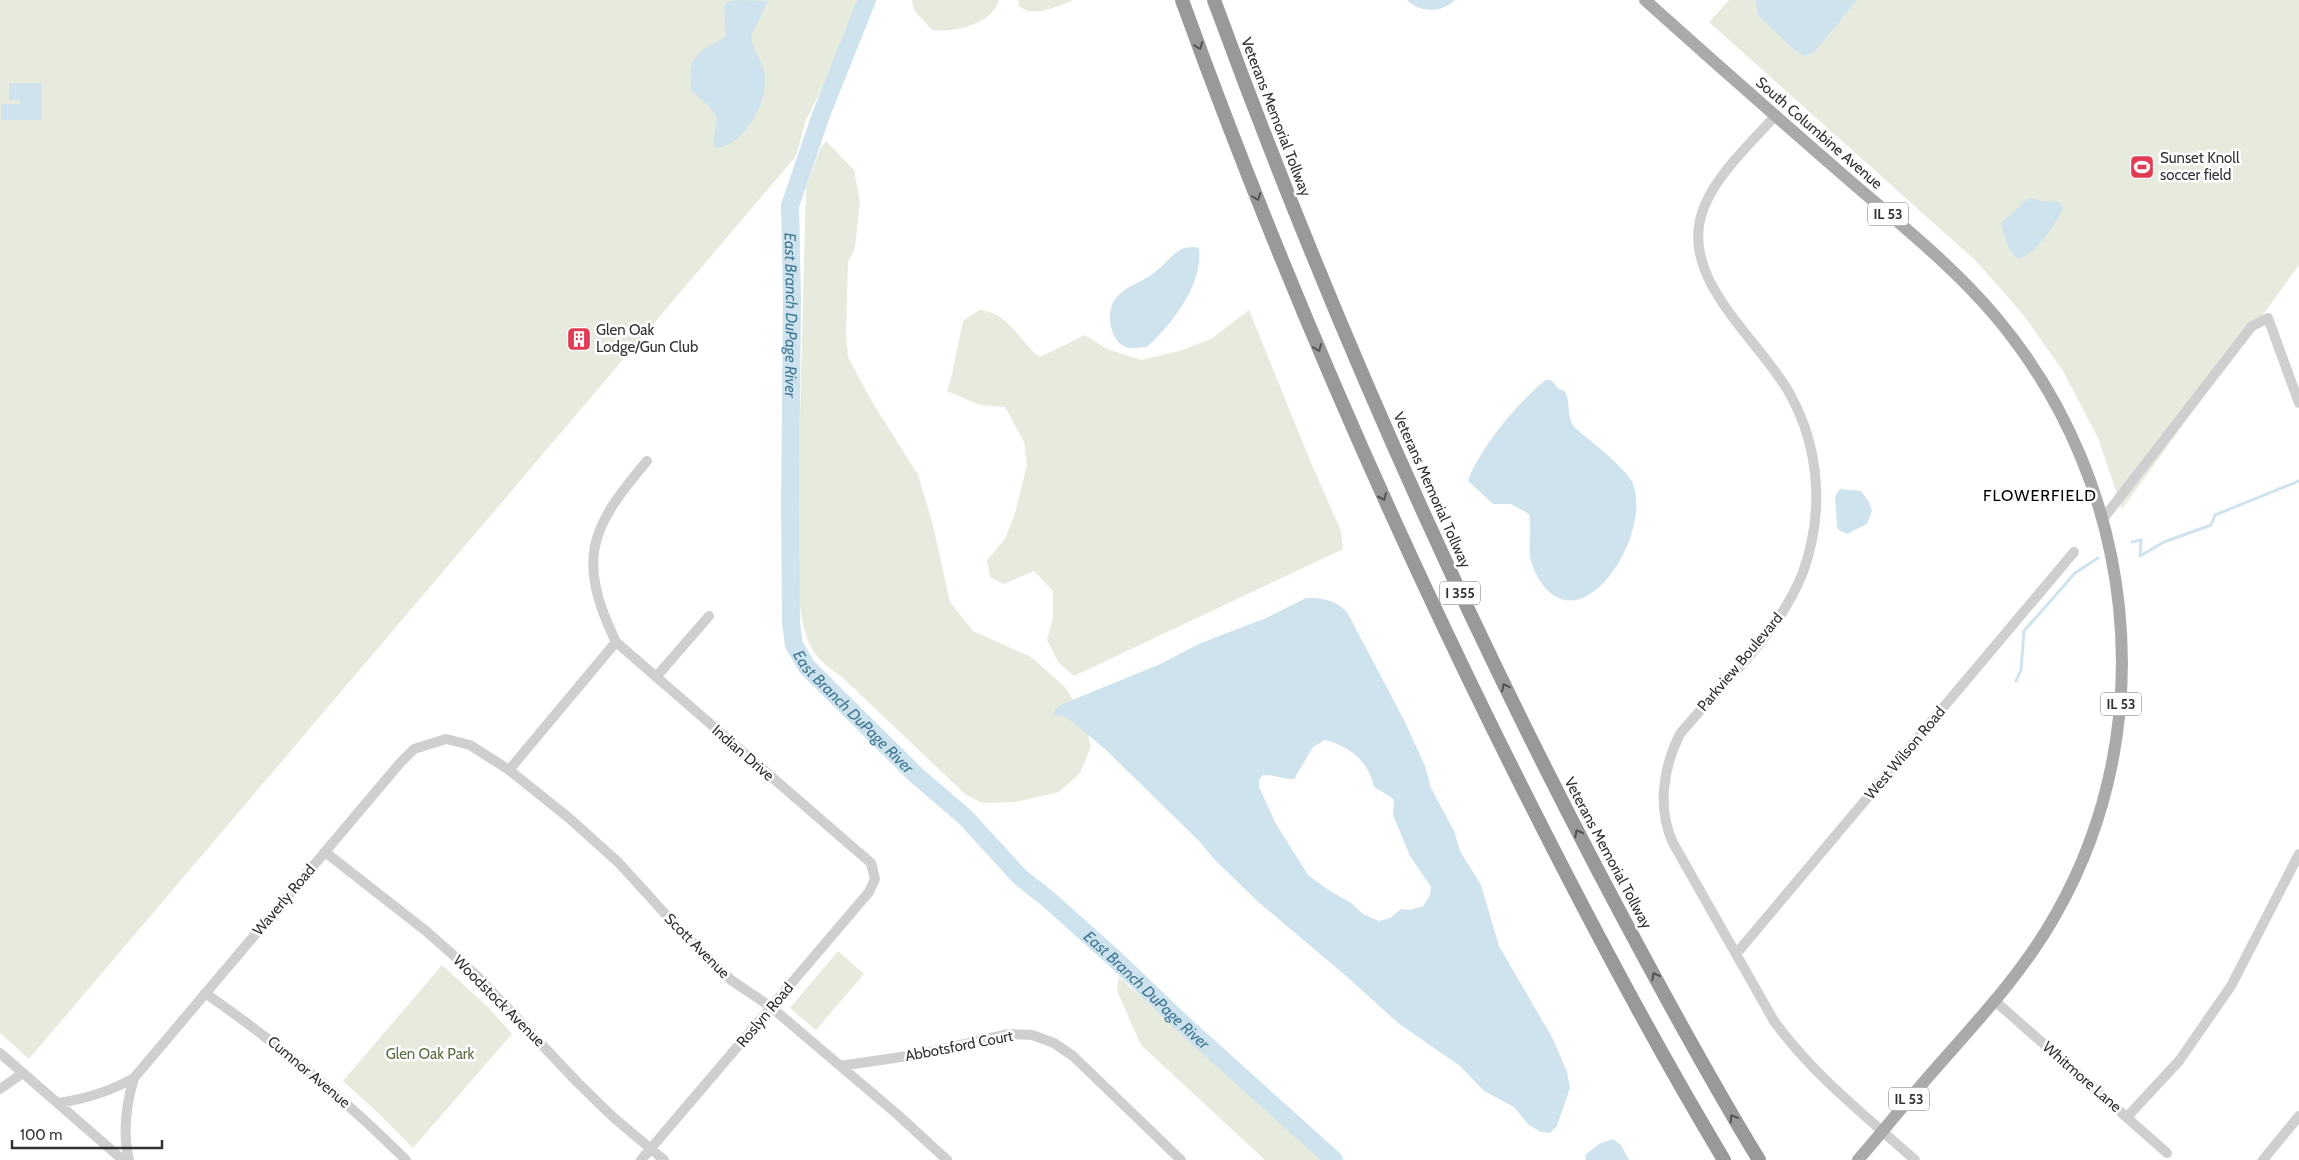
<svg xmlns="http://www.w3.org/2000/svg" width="2299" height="1160" font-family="Cabin,sans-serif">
<rect width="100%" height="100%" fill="#fff"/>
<!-- green -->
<path fill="#e6ebde" d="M0 0H858L836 61 806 120 796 156 29 1059 0 1033Z
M912 0H999C993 24 953 33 932 30L914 10Z
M1018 0H1073C1059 6 1033 19 1019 6Z
M1729 0H2299V265L2122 509 2098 438 2063 371 2022 313 1975 260 1709 22Z
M826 141 854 170 860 202 855 248 848 262 846 332 848 357 871 400 918 475 933 525 950 602 973 631 1031 657 1065 687 1084 717 1091 747 1080 773 1059 792 1015 802 982 803 965 794 842 677C828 668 812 655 807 638 796 605 798 569 797 535L806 187 820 149Z
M979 310C1009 312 1018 341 1040 357L1085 335 1107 349 1141 360 1179 351 1211 339 1249 310 1309 458 1341 531 1343 549 1074 676 1058 662 1047 640 1053 618V591L1034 571 1004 584 990 577 987 560 1005 539 1015 513 1027 465 1024 442 1005 407 980 405 947 391 952 374 963 321Z
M838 951 864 974 816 1030 790 1008Z
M442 965 489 1008 512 1034 413 1148 379 1114 343 1081Z
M1119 977 1322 1160H1265L1141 1045 1117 991Z"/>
<!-- water -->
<path fill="#cee3ed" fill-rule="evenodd" d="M735 0 768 1 751 36C752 50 764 62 765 76 767 103 745 144 717 148L713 146 717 117 709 106 691 91C690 69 688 58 709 46 716 43 721 41 726 35L724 6 727 2Z
M1407 0H1455C1442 13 1420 13 1407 0Z
M1756 0H1857L1815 51 1805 56 1794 50 1758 15Z
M9 83H42V120H1V104H20V100H9Z
M2029 198 2041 201 2059 202 2063 208C2058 222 2031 261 2016 258L2008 247 2001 223Z
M1196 247 1199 249C1203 285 1172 324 1147 347 1142 347 1133 349 1128 348 1109 342 1105 311 1116 298 1124 287 1140 283 1151 275 1163 267 1171 254 1184 248 1188 247 1192 247 1196 247Z
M1546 380H1551L1559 389 1565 391C1571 403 1566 416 1574 427 1589 440 1624 466 1632 482 1656 533 1576 658 1534 570 1525 551 1533 532 1529 514L1511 504H1493L1468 481C1477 452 1521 398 1546 380Z
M1840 489 1861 491 1869 502 1872 511 1867 524 1847 534 1839 530 1837 527 1835 496Z
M1306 598C1324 598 1335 600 1347 612L1404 720 1425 766 1431 788 1454 831 1460 851 1481 885 1499 946 1553 1039 1567 1072 1570 1088 1557 1126 1550 1133 1541 1132 1529 1125 1514 1107 1484 1091 1460 1066 1398 1023 1346 976 1256 900 1213 858 1200 842 1106 750 1074 723 1066 717 1054 715 1055 709 1060 705 1158 665 1201 643 1266 618ZM1325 740C1351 747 1368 761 1374 787L1391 797 1394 801 1393 815 1410 856 1431 887 1430 895 1423 906 1410 910 1401 909 1390 918 1379 921 1363 914 1351 903 1327 889 1308 875 1276 824 1259 787V780L1263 775C1274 774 1283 780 1294 779L1313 747Z
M1613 1139 1621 1145 1629 1160H1585L1586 1154 1599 1144Z"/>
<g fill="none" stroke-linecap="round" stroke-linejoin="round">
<!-- stream -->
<path stroke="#cee3ed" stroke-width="3" d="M2132 542 2141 540 2140 556 2164 542 2211 525 2215 515 2299 481
M2016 681 2021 670 2024 631 2075 573 2098 558"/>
<!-- river -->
<path stroke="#cee3ed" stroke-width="18" id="s1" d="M867 0 821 115 790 206 792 298 790 506 791 623 794 645 807 667 916 775 965 817 1020 877 1048 899 1114 958 1183 1024 1334 1160"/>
<!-- minor -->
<path stroke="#cfcfcf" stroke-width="10" d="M1775 116C1752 142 1718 173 1705 205 1673 277 1761 339 1791 396 1820 450 1824 514 1803 572 1780 633 1721 684 1680 734 1663 768 1657 808 1673 843L1774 1021C1813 1075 1866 1116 1915 1160
M2103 519 2252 326 2268 318 2299 403
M656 677 709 616
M509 770 616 642
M325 852 426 931 477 976 578 1083 613 1117 664 1160
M1736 954 2074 552
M205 993C277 1043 344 1098 406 1160
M1995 1001 2167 1153
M0 1053 123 1160
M840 1066 921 1054 1009 1034 1032 1035 1054 1043 1073 1056 1181 1160
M0 1089 23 1073
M58 1103C86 1099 109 1092 134 1078
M2127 1117 2179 1061 2231 986 2299 854
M129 1160C122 1132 126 1105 134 1078L400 763 414 749 446 739 470 745 509 770 569 818 619 863 678 928 731 980 771 1007 898 1115 947 1160
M641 1160 869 892 875 879 871 863 616 642C576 559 590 528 647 461
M2263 1160 2299 1116"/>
<!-- major -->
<path stroke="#aaa" stroke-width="12" d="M1645 0C1713 61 1781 121 1849 180 1900 224 1953 266 1996 317 2136 484 2164 724 2056 914 2024 971 1980 1018 1937 1067 1910 1097 1885 1129 1858 1160"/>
<!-- highway -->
<path stroke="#999" stroke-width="14" d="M1182 0C1272 249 1376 491 1493 729 1565 875 1640 1020 1724 1160
M1214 0C1322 295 1448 583 1593 861 1646 962 1700 1063 1759 1160"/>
</g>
<!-- one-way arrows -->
<defs><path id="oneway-chevron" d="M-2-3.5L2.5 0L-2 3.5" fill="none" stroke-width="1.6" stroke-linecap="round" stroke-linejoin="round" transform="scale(1.25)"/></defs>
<g stroke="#515151">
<use href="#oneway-chevron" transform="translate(1199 46) rotate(69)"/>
<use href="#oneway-chevron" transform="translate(1257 197) rotate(69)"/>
<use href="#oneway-chevron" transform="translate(1318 348) rotate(67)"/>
<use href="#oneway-chevron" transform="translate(1383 497) rotate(66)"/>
<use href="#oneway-chevron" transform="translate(1505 687) rotate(-116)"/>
<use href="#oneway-chevron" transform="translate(1578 833) rotate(-118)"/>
<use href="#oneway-chevron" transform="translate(1655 976) rotate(-118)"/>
<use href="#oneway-chevron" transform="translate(1733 1118) rotate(-121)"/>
</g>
<!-- icons -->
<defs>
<symbol id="stadium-square" viewBox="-11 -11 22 22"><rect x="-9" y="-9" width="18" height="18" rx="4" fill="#e23b54" stroke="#fff"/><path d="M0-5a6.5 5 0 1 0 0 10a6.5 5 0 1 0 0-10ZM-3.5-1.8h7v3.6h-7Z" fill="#fff"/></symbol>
<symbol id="building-square" viewBox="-11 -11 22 22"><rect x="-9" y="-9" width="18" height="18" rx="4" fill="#e23b54" stroke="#fff"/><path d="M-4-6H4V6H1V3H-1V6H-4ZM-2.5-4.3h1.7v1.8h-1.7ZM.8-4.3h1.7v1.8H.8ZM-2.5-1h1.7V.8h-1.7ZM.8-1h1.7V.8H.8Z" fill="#fff"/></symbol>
</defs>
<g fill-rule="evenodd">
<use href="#stadium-square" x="2128" y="153" width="28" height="28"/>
<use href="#building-square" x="565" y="325" width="28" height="28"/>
</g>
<g text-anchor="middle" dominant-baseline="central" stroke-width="5" stroke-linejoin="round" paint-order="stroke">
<!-- shield labels -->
<g fill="#fff" stroke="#707070" stroke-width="1">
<rect x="1868" y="202.5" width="40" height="23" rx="4"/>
<rect x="1440" y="581.5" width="40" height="23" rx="4"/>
<rect x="2101" y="692.5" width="40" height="23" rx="4"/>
<rect x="1889" y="1087.5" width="40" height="23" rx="4"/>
</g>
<g font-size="14" font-weight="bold" fill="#323232">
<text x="1888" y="214">IL 53</text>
<text x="1460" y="593">I 355</text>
<text x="2121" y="704">IL 53</text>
<text x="1909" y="1099">IL 53</text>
</g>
<!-- street labels -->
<g font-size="15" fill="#323232" stroke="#fff">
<text transform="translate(1276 117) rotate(69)">Veterans Memorial Tollway</text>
<text transform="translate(1819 133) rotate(41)">South Columbine Avenue</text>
<text transform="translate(1432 490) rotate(66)">Veterans Memorial Tollway</text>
<text transform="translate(1740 662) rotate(-50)">Parkview Boulevard</text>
<text transform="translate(743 753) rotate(41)">Indian Drive</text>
<text transform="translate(1905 753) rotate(-50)">West Wilson Road</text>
<text transform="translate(1608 853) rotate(62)">Veterans Memorial Tollway</text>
<text transform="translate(284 900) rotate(-50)">Waverly Road</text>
<text transform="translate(697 946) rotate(45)">Scott Avenue</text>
<text transform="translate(499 1001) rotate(45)">Woodstock Avenue</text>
<text transform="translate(765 1015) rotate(-50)">Roslyn Road</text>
<text transform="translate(959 1046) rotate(-11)">Abbotsford Court</text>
<text transform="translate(309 1072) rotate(40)">Cumnor Avenue</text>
<text transform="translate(2082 1077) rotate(41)">Whitmore Lane</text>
</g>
<!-- poi labels -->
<g font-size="15" fill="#323232" stroke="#fff" text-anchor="start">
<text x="2160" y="158">Sunset Knoll<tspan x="2160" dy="17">soccer field</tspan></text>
<text x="596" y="330">Glen Oak<tspan x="596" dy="17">Lodge/Gun Club</tspan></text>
</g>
<!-- park labels -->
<g font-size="15" fill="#596e3f" stroke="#fff">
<text x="430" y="1054">Glen Oak Park</text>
</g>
<!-- water labels -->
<g font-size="16" font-style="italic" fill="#407a94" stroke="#fff">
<text stroke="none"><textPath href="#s1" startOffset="329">East Branch DuPage River</textPath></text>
<text stroke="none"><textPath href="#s1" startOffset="749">East Branch DuPage River</textPath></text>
<text stroke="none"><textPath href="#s1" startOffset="1154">East Branch DuPage River</textPath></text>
</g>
<!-- neighbourhood labels -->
<g font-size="16" letter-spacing="1" fill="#000" stroke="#fff">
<text x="2040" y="495">FLOWERFIELD</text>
</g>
</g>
<!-- scale -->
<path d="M12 1140v8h150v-8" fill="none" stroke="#323232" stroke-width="2.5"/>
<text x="20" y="1140" font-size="15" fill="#323232" stroke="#ffffff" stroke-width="4" paint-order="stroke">100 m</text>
</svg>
